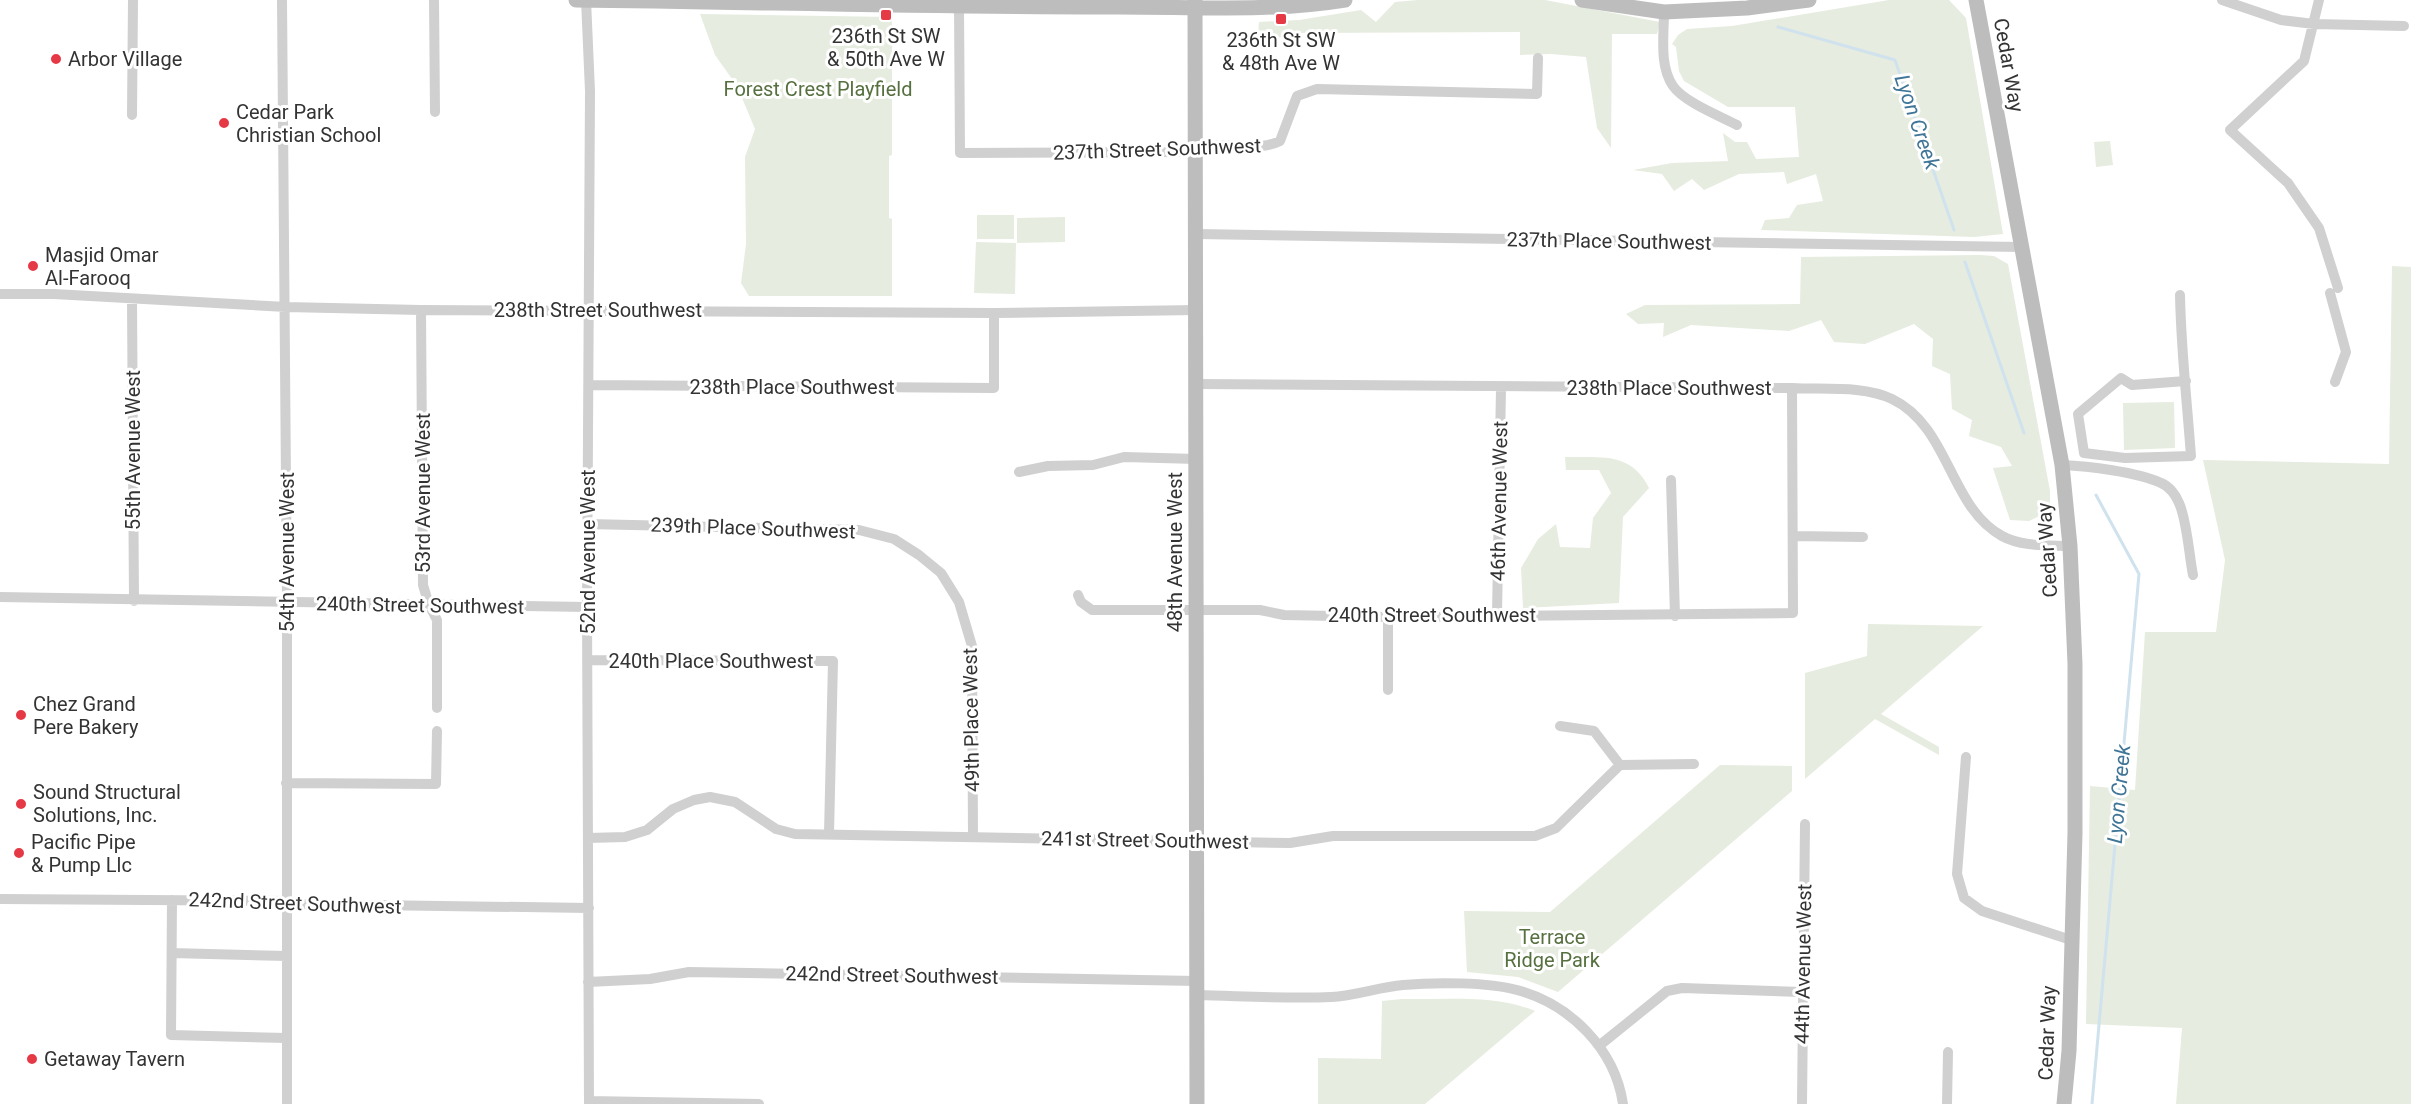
<svg xmlns="http://www.w3.org/2000/svg" width="2411" height="1104" font-family="Roboto,sans-serif">
<rect width="100%" height="100%" fill="#fff"/>
<!-- green -->
<path fill="#e6ecdf" d="M1418 0H1545L1660 22 1657 34H1612L1611 148 1597 128 1586 57 1551 54 1520 55V32L1299 33 1263 41 1258 33 1259 22 1299 20 1361 10 1376 22 1395 2Z
M1889 0H1949L1966 18 2003 234 1974 237 1761 230 1765 220 1789 218 1797 205 1823 201 1816 174 1787 184 1784 172 1739 174 1704 190 1692 179 1674 191 1662 174 1633 170 1672 163 1728 161 1723 133 1735 142H1747L1756 159 1799 157 1795 107H1728L1684 81 1679 71 1676 47 1672 44 1678 35 1687 29 1732 26Z
M700 14 892 17V155L889 156V218L892 219V296H749L741 283 746 244 745 157 755 129 737 86 715 55Z
M2110 141 2113 165 2096 167 2094 142Z
M977 215H1014V239H977Z
M1065 217V242L1017 243V218Z
M976 242 1016 243 1015 294 974 293Z
M1980 255 1994 256 2008 264 2050 491V511L2029 521 2010 520 1993 468 2012 466 2001 447 1969 436 1972 420 1952 409 1950 374 1932 366 1933 339 1914 324 1865 344 1834 342 1821 320 1789 331 1691 325 1663 337 1664 323 1638 324 1626 314 1645 305 1800 304 1801 257Z
M2392 266 2411 267V1104H2176L2182 1028 2086 1024 2090 786 2135 790 2145 632H2216L2225 560 2203 460 2389 464Z
M2174 402 2175 448 2124 450 2123 403Z
M1565 457C1600 458 1631 451 1649 488L1623 517 1619 603 1523 608 1521 568 1538 539 1556 524 1560 547 1590 548 1593 518 1611 493 1599 470H1566Z
M1868 624 1983 626 1881 714 1939 747V755L1875 719 1805 779V673L1867 656Z
M1720 765 1792 766V791L1558 992 1518 977 1467 972 1464 911 1550 912Z
M1402 999C1445 1000 1494 994 1535 1011L1425 1104H1318V1058L1381 1059 1382 1001Z"/>
<g fill="none" stroke-linecap="round" stroke-linejoin="round">
<!-- stream -->
<path stroke="#cfe2ee" stroke-width="3" d="M1778 27 1895 60 1954 230
M1965 262 2024 433
M2092 1104 2139 574 2096 495"/>
<!-- street -->
<path stroke="#d0d0d0" stroke-width="10" d="M282 0 287 603V1104
M434 0 435 112
M586 0 590 91 587 607 589 1104
M2222 0 2281 20 2314 24 2404 26
M2319 0 2304 61 2230 130 2288 183 2319 228 2338 288
M959 7 960 153 1195 152C1220 137 1254 154 1280 141L1297 96 1317 89 1537 94 1538 58
M1664 12C1664 35 1659 66 1673 86 1684 102 1720 116 1737 125
M132 115 133 0
M1197 234 2021 247
M2330 293 2346 352 2335 382
M0 294H54L286 307 421 310 994 313 1196 310
M2180 295C2181 349 2187 402 2191 456L2125 458 2084 453 2078 414 2121 378 2132 385 2186 381
M132 300 134 601
M421 310 423 585 429 605 437 620V708
M1196 384 1792 388C1823 390 1862 385 1892 399 1950 427 1949 507 2002 536 2022 547 2048 545 2070 546
M589 385 994 388V313
M2062 465C2087 466 2138 472 2161 483 2169 486 2176 495 2179 503 2187 520 2189 555 2193 575
M1019 472 1048 466 1093 465 1124 457 1197 459
M1671 480 1675 616
M588 524 859 530 894 539 919 555 941 573 959 602 972 646 973 837
M1793 536 1863 537
M1078 595 1081 602 1092 610H1260L1284 615 1388 617 1793 613 1792 388
M0 597 587 607
M1497 615 1501 388
M588 660 833 661 829 834
M1388 690V617
M1560 726 1594 731 1620 765
M1966 757 1957 874 1964 898 1982 911 2071 940
M286 783 436 784 437 731
M588 838 625 837 647 830 673 809 694 800 710 797 735 802 776 829 795 834 1290 843 1333 836H1535L1556 828 1620 765 1694 764
M0 899 287 901 303 904 589 908
M172 900 171 1035 286 1038
M172 953 287 956
M588 982 650 979 689 972 1197 981
M1198 995C1242 996 1287 999 1331 997 1355 996 1379 987 1403 985 1434 982 1488 982 1517 990 1570 1004 1615 1049 1623 1104
M1600 1045 1667 991 1682 988 1802 992
M589 1101 759 1104
M1802 1104 1805 824
M1947 1104 1948 1052"/>
<!-- secondary -->
<path stroke="#bdbdbd" stroke-width="15" d="M576 0C752 2 928 7 1104 7 1185 6 1265 13 1345 0
M1195 0 1197 1104
M1582 0 1664 12 1747 8 1809 0
M1976 0 2062 465 2070 546 2075 664V833L2069 1051 2064 1104"/>
</g>
<!-- markers -->
<g fill="#e63946" stroke="#fff" stroke-width="2">
<rect x="880" y="9" width="12" height="12" rx="3"/>
<rect x="1275" y="13" width="12" height="12" rx="3"/>
<circle cx="56" cy="59" r="6"/>
<circle cx="224" cy="123" r="6"/>
<circle cx="33" cy="266" r="6"/>
<circle cx="21" cy="715" r="6"/>
<circle cx="21" cy="804" r="6"/>
<circle cx="19" cy="853" r="6"/>
<circle cx="32" cy="1059" r="6"/>
</g>
<g text-anchor="middle" dominant-baseline="central" stroke-width="6" stroke-linejoin="round" paint-order="stroke">
<!-- poi labels -->
<g font-size="20" fill="#333" stroke="#fff" text-anchor="start">
<text x="886" y="36" text-anchor="middle">236th St SW<tspan x="886" dy="23">&amp; 50th Ave W</tspan></text>
<text x="1281" y="40" text-anchor="middle">236th St SW<tspan x="1281" dy="23">&amp; 48th Ave W</tspan></text>
<text x="68" y="59">Arbor Village</text>
<text x="236" y="112">Cedar Park<tspan x="236" dy="23">Christian School</tspan></text>
<text x="45" y="255">Masjid Omar<tspan x="45" dy="23">Al-Farooq</tspan></text>
<text x="33" y="704">Chez Grand<tspan x="33" dy="23">Pere Bakery</tspan></text>
<text x="33" y="792">Sound Structural<tspan x="33" dy="23">Solutions, Inc.</tspan></text>
<text x="31" y="842">Pacific Pipe<tspan x="31" dy="23">&amp; Pump Llc</tspan></text>
<text x="44" y="1059">Getaway Tavern</text>
</g>
<!-- street labels -->
<g font-size="20" fill="#333" stroke="#fff">
<text transform="translate(2009 65) rotate(80)">Cedar Way</text>
<text transform="translate(1157 149) rotate(-2)">237th Street Southwest</text>
<text transform="translate(1609 241) rotate(1)">237th Place Southwest</text>
<text x="598" y="310">238th Street Southwest</text>
<text x="792" y="387">238th Place Southwest</text>
<text x="1669" y="388">238th Place Southwest</text>
<text transform="translate(133 450) rotate(-90)">55th Avenue West</text>
<text transform="translate(423 493) rotate(-90)">53rd Avenue West</text>
<text transform="translate(1499 501) rotate(-89)">46th Avenue West</text>
<text transform="translate(753 528) rotate(2)">239th Place Southwest</text>
<text transform="translate(2047 550) rotate(-94)">Cedar Way</text>
<text transform="translate(287 552) rotate(-90)">54th Avenue West</text>
<text transform="translate(588 552) rotate(-90)">52nd Avenue West</text>
<text transform="translate(1175 552) rotate(-90)">48th Avenue West</text>
<text transform="translate(420 605) rotate(1)">240th Street Southwest</text>
<text x="1432" y="615">240th Street Southwest</text>
<text x="711" y="661">240th Place Southwest</text>
<text transform="translate(971 720) rotate(-91)">49th Place West</text>
<text transform="translate(1145 840) rotate(1)">241st Street Southwest</text>
<text transform="translate(295 903) rotate(2)">242nd Street Southwest</text>
<text transform="translate(1803 964) rotate(-89)">44th Avenue West</text>
<text transform="translate(892 975) rotate(1)">242nd Street Southwest</text>
<text transform="translate(2047 1033) rotate(-88)">Cedar Way</text>
</g>
<!-- park labels -->
<g font-size="20" fill="#56703f" stroke="#fff">
<text x="818" y="89">Forest Crest Playfield</text>
<text x="1552" y="937">Terrace<tspan x="1552" dy="23">Ridge Park</tspan></text>
</g>
<!-- water labels -->
<g font-size="21" font-style="italic" fill="#3f7597" stroke="#fff">
<text transform="translate(1917 122) rotate(71)">Lyon Creek</text>
<text transform="translate(2119 794) rotate(-85)">Lyon Creek</text>
</g>
</g>
</svg>
